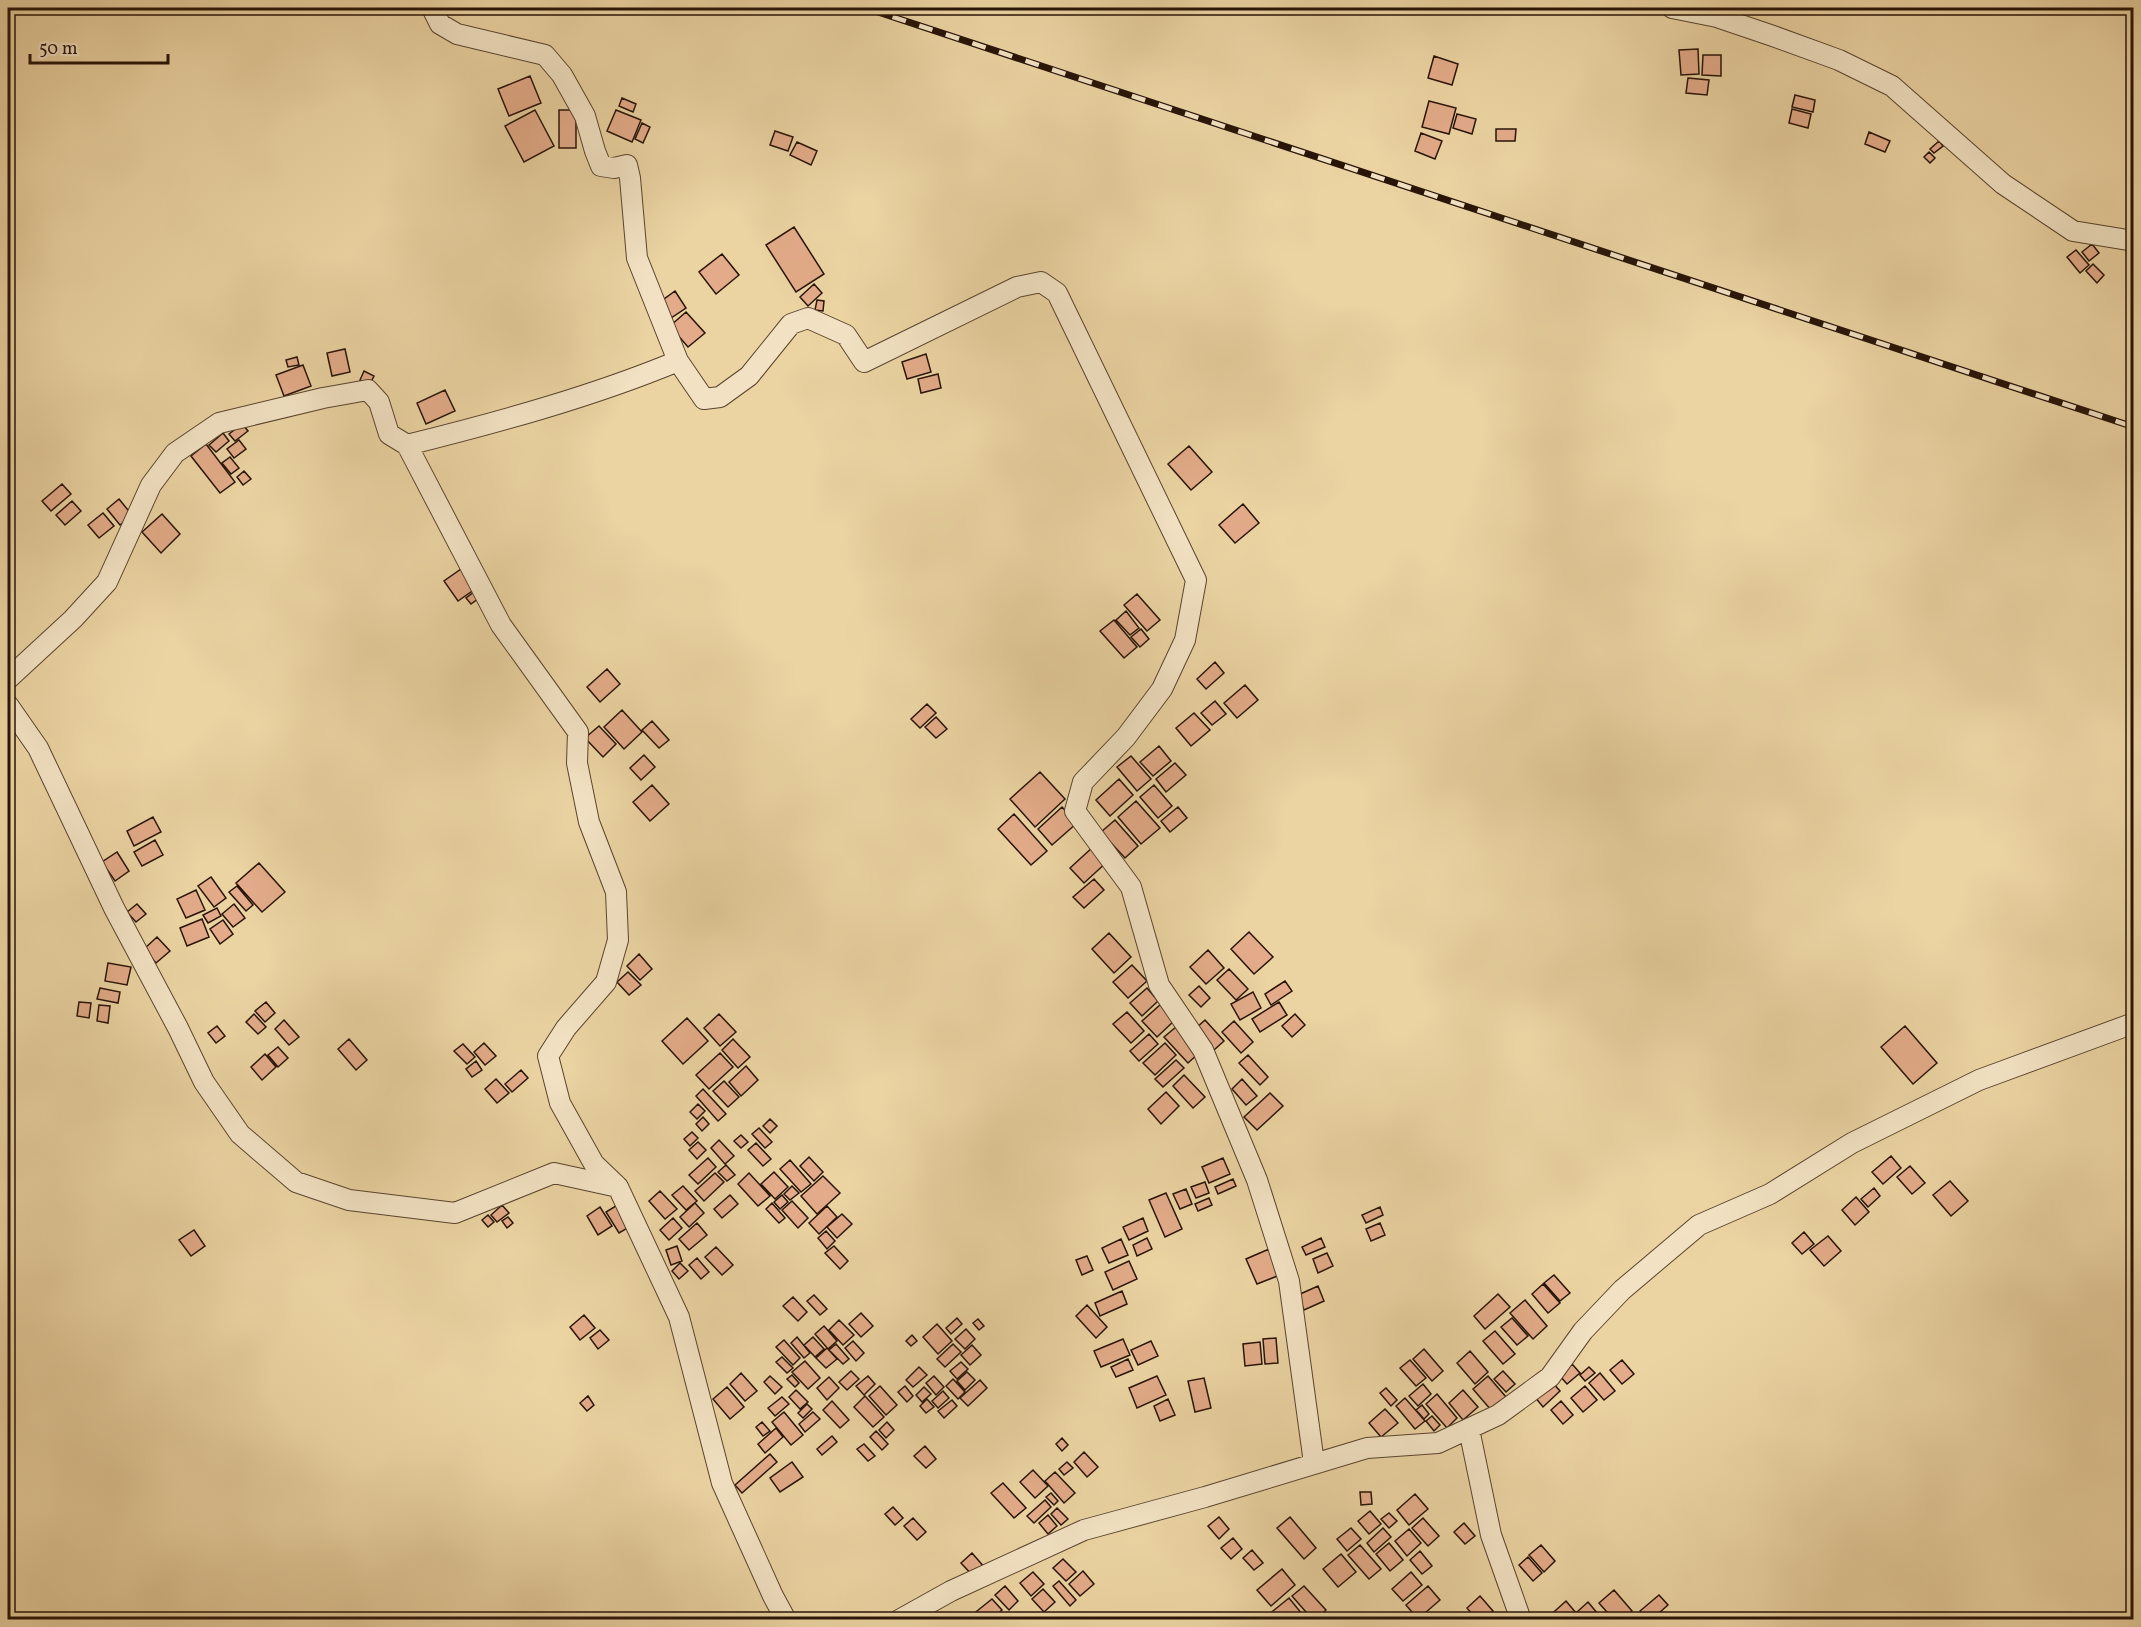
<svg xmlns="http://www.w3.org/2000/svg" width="2141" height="1627" font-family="Vollkorn,serif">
<rect width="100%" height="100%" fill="#ebd3a2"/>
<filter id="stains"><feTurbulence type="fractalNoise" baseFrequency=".00333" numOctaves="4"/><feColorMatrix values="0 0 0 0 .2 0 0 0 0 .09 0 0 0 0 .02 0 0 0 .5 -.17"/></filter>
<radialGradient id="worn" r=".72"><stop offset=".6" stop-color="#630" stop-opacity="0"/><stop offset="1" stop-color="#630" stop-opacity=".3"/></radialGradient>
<!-- building -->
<path fill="#e3ab89" stroke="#281408" stroke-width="1.5" d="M1698 49 1699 74 1681 75 1679 50Z
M1703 55H1721V76L1702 75Z
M1434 56 1458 64 1452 85 1428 78Z
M530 76 541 103 509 116 498 89Z
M1688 78 1709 80 1707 95 1686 93Z
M1795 95 1815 100 1813 112 1792 107Z
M622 98 636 104 633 112 619 106Z
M1429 101 1456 108 1449 134 1422 127Z
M1792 109 1811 114 1808 128 1789 123Z
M535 110 554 146 524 162 505 126Z
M559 110H576V148H559Z
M616 110 641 120 632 142 607 131Z
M1457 114 1476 119 1472 134 1453 128Z
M642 123 650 127 643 143 635 139Z
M1496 129H1516L1515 141H1496Z
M775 131 793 137 788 151 770 145Z
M1869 132 1890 141 1885 152 1865 144Z
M1421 133 1442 141 1435 159 1415 151Z
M1939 141 1943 146 1934 153 1930 149Z
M797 142 817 151 811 165 790 155Z
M1929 152 1935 158 1930 163 1924 157Z
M794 227 824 274 796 292 766 245Z
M2092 244 2099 253 2089 261 2082 252Z
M2076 250 2089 265 2080 273 2067 257Z
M722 254 739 275 716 294 699 272Z
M2093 264 2104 275 2097 283 2086 271Z
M814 284 822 293 808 306 800 297Z
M675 291 686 308 671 318 660 302Z
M817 300 824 301 823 311 815 310Z
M686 312 705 333 688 347 670 326Z
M345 349 350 372 332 376 327 353Z
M926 354 931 372 907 379 902 362Z
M297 357 299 365 288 367 286 360Z
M303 365 311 386 284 396 276 375Z
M364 371 374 376 370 384 360 380Z
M938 374 941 388 921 393 918 379Z
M445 390 455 411 426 424 417 403Z
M242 424 248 431 235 441 229 434Z
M223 433 229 441 216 452 209 445Z
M239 440 246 449 234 458 227 449Z
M206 444 235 482 220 493 191 456Z
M1189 446 1212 472 1191 490 1168 464Z
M230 457 239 468 231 474 222 463Z
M244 471 251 479 243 485 237 477Z
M62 484 71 494 51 511 42 501Z
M119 499 132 515 120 525 107 509Z
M72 501 81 511 65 525 56 515Z
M1243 504 1259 523 1235 543 1219 525Z
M103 513 114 526 99 538 88 525Z
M162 514 180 534 161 553 142 532Z
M461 569 475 589 458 601 444 581Z
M474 592 479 598 471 604 466 598Z
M1137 594 1160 620 1147 631 1124 605Z
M1126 611 1139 628 1130 635 1116 620Z
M1114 620 1137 647 1124 658 1100 631Z
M1141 629 1149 639 1140 647 1131 637Z
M1215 662 1224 673 1206 689 1197 679Z
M607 669 620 684 600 702 587 687Z
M1245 685 1258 700 1237 718 1224 703Z
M1215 701 1226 714 1212 725 1201 713Z
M927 704 936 713 920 728 911 719Z
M622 710 642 732 624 749 604 727Z
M1194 713 1210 730 1191 746 1176 728Z
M936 717 947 729 936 738 925 727Z
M652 721 669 740 659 748 642 730Z
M599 726 616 744 603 757 585 738Z
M1159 746 1171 761 1153 776 1140 762Z
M644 755 655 767 641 780 630 768Z
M1131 756 1151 779 1137 791 1117 767Z
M1175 763 1186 775 1166 792 1156 779Z
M1040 772 1065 799 1035 827 1010 799Z
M1119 779 1133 795 1110 816 1096 800Z
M652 785 669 804 650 821 633 802Z
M1154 785 1172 806 1158 818 1140 797Z
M1136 801 1160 828 1141 844 1118 817Z
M1062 807 1077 823 1052 845 1038 829Z
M1178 807 1187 818 1170 832 1161 821Z
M1014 814 1047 851 1031 865 998 829Z
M153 817 161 832 134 846 127 831Z
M1115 820 1138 846 1125 858 1101 832Z
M155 840 163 855 142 866 134 852Z
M1094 846 1108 861 1084 883 1070 868Z
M117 852 129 871 115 881 102 862Z
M259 863 285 892 262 912 236 883Z
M211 877 226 898 214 907 198 886Z
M1094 879 1104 890 1084 908 1073 897Z
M237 886 253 905 246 911 229 892Z
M196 890 205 910 186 918 177 899Z
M137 904 146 914 136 922 127 912Z
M234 904 245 918 233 927 222 914Z
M217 908 221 916 208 923 203 915Z
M202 919 209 937 187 946 180 928Z
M223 920 233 934 220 944 210 929Z
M1249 932 1273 957 1254 974 1231 949Z
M1109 933 1131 957 1114 973 1092 949Z
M157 937 170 951 156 963 144 949Z
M1208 950 1224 968 1206 984 1190 967Z
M639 954 652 969 640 980 627 966Z
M108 963 131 967 127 985 105 981Z
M1132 965 1147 981 1128 998 1113 982Z
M1229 969 1248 989 1236 1000 1217 980Z
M628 972 641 985 629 995 617 982Z
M1285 981 1292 991 1271 1005 1265 994Z
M1199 986 1210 998 1201 1007 1189 995Z
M100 988 120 992 118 1003 97 999Z
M1147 988 1158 1001 1142 1016 1130 1003Z
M1253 992 1261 1008 1240 1020 1231 1004Z
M79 1002 91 1003 89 1018 77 1016Z
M266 1002 275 1013 265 1022 255 1011Z
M1279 1002 1287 1015 1260 1032 1252 1019Z
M1161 1004 1175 1020 1157 1037 1142 1021Z
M99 1005 110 1006 108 1023 97 1021Z
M1127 1012 1144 1031 1131 1043 1113 1024Z
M254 1014 266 1027 258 1034 246 1022Z
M719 1014 736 1032 720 1046 704 1028Z
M1295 1014 1305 1025 1292 1037 1282 1026Z
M687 1018 708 1041 683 1064 662 1041Z
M284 1020 299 1037 289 1045 275 1029Z
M1205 1020 1224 1041 1214 1050 1195 1029Z
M1234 1021 1253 1042 1241 1053 1222 1032Z
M217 1026 225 1036 216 1043 208 1033Z
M1905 1026 1937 1063 1913 1084 1881 1047Z
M1176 1027 1199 1053 1188 1063 1164 1037Z
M1149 1034 1158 1044 1139 1061 1130 1051Z
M349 1039 367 1060 356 1070 338 1049Z
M733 1039 750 1057 738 1068 722 1050Z
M484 1043 496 1056 485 1065 474 1052Z
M1165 1043 1176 1055 1155 1075 1143 1063Z
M463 1044 475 1057 467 1064 454 1051Z
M278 1047 288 1058 278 1067 268 1055Z
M720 1053 733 1067 709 1089 696 1075Z
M265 1054 276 1067 262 1080 251 1067Z
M1248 1055 1268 1077 1260 1085 1239 1063Z
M1176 1060 1184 1068 1163 1087 1155 1079Z
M476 1061 482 1070 472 1077 466 1069Z
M746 1066 758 1080 741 1096 729 1082Z
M521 1070 528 1078 512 1092 505 1084Z
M1184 1075 1205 1097 1193 1108 1173 1086Z
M496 1079 509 1093 497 1103 485 1089Z
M1242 1079 1257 1096 1246 1105 1232 1089Z
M724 1081 739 1097 728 1107 713 1091Z
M703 1089 726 1114 718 1121 696 1096Z
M1166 1092 1179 1106 1161 1124 1148 1109Z
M1270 1093 1283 1106 1257 1130 1244 1117Z
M698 1104 705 1111 697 1119 690 1112Z
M703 1117 709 1124 702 1131 696 1124Z
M770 1119 777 1126 770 1133 763 1126Z
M759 1128 772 1142 765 1148 752 1134Z
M692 1132 698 1138 690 1146 684 1139Z
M741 1135 748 1142 741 1148 734 1141Z
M719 1140 734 1156 725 1164 711 1148Z
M698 1142 706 1150 697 1159 689 1150Z
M756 1143 771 1159 763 1166 748 1150Z
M1891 1156 1901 1168 1883 1184 1872 1172Z
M809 1157 823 1172 814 1181 800 1166Z
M708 1158 716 1167 698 1184 689 1175Z
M1223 1158 1230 1174 1209 1183 1202 1167Z
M790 1160 811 1184 801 1192 780 1169Z
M726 1165 735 1175 727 1181 718 1172Z
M1910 1166 1925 1183 1912 1194 1897 1177Z
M774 1172 788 1187 775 1199 761 1184Z
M715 1173 724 1182 704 1201 695 1191Z
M749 1173 770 1196 758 1206 738 1184Z
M823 1176 840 1193 817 1214 801 1196Z
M1233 1179 1236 1186 1218 1194 1215 1187Z
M1950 1181 1968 1201 1951 1216 1933 1195Z
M1205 1182 1209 1193 1196 1198 1191 1187Z
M683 1186 697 1201 686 1210 672 1195Z
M792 1186 799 1193 790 1200 784 1194Z
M1874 1188 1880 1196 1868 1207 1861 1199Z
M1186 1189 1192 1204 1180 1209 1173 1194Z
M660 1191 677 1209 665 1219 649 1201Z
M1166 1193 1182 1229 1165 1237 1149 1200Z
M730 1195 738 1204 722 1218 714 1209Z
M782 1195 788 1202 780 1209 774 1202Z
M1856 1197 1869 1212 1855 1225 1842 1210Z
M1209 1198 1212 1205 1198 1211 1195 1204Z
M792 1201 808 1218 798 1228 782 1210Z
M695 1203 704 1213 689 1227 680 1217Z
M772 1203 785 1218 779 1223 766 1209Z
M619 1204 631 1226 619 1233 606 1212Z
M502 1205 509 1213 497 1222 491 1215Z
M827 1206 837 1217 819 1234 809 1223Z
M600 1207 612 1226 598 1235 587 1216Z
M1380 1207 1383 1215 1366 1223 1362 1215Z
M842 1214 852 1224 837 1238 827 1227Z
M488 1215 494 1222 488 1227 482 1220Z
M508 1217 513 1223 507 1228 502 1221Z
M673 1218 682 1228 669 1240 660 1230Z
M1143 1218 1148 1231 1129 1240 1123 1227Z
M697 1223 707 1235 689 1250 679 1239Z
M1380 1223 1385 1235 1371 1241 1366 1229Z
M194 1230 205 1246 191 1256 179 1240Z
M826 1231 835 1241 827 1249 818 1238Z
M1804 1232 1814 1244 1802 1254 1792 1243Z
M1828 1236 1841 1251 1824 1266 1810 1250Z
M1147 1238 1152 1249 1137 1256 1133 1245Z
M1321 1238 1325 1247 1306 1255 1302 1247Z
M1121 1239 1128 1255 1109 1263 1102 1248Z
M677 1246 682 1261 671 1265 666 1250Z
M834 1246 848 1261 840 1269 825 1253Z
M716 1247 733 1265 722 1275 705 1257Z
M1269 1249 1280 1275 1257 1284 1246 1259Z
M1327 1253 1333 1266 1318 1273 1313 1259Z
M1087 1256 1093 1270 1082 1275 1076 1260Z
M697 1258 709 1272 701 1279 689 1265Z
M1129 1261 1137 1279 1113 1290 1105 1272Z
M680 1263 688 1271 679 1279 672 1271Z
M1554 1275 1570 1293 1560 1301 1544 1283Z
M1543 1284 1560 1303 1548 1313 1532 1294Z
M1318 1286 1324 1301 1304 1310 1298 1295Z
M1122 1291 1127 1304 1100 1316 1095 1303Z
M1498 1294 1510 1307 1485 1329 1474 1316Z
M814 1295 827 1309 820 1315 807 1301Z
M793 1297 807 1312 798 1321 783 1306Z
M1525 1300 1547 1326 1533 1339 1510 1313Z
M1087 1305 1107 1327 1096 1338 1076 1316Z
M861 1313 873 1326 861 1337 849 1324Z
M584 1315 595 1328 580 1340 570 1327Z
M957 1318 962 1324 951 1334 946 1328Z
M1512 1318 1528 1336 1517 1345 1501 1327Z
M978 1319 984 1326 979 1330 973 1323Z
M839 1320 854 1335 843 1345 829 1330Z
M937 1324 952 1341 938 1354 923 1337Z
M824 1326 837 1341 828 1349 815 1334Z
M966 1329 975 1339 965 1349 955 1339Z
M600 1330 609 1340 598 1349 590 1338Z
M1495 1331 1515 1354 1503 1364 1483 1341Z
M912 1335 917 1341 911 1346 906 1341Z
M797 1337 810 1353 804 1358 791 1343Z
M813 1337 824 1349 815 1357 804 1345Z
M1276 1338 1278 1363 1265 1364 1263 1339Z
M1123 1339 1130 1355 1101 1367 1094 1351Z
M784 1340 800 1358 793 1365 776 1347Z
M853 1341 864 1353 856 1361 845 1348Z
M1151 1341 1158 1356 1138 1365 1131 1350Z
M1260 1342 1262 1364 1245 1366 1243 1344Z
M836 1344 849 1359 843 1364 829 1350Z
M953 1344 961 1352 945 1367 937 1359Z
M972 1345 981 1355 970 1365 961 1355Z
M827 1348 837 1359 826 1368 816 1358Z
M1424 1349 1443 1371 1432 1381 1413 1359Z
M1470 1351 1488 1372 1475 1384 1457 1363Z
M782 1357 793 1368 787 1373 776 1362Z
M1128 1359 1133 1370 1116 1377 1111 1367Z
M1410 1360 1426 1378 1416 1386 1400 1368Z
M1622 1360 1634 1374 1622 1384 1610 1370Z
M805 1361 820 1378 808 1389 792 1372Z
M961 1362 968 1369 957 1379 950 1371Z
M1572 1364 1580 1373 1567 1384 1559 1375Z
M919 1367 927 1375 913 1387 906 1380Z
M1589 1367 1595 1373 1585 1381 1580 1375Z
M851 1371 859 1379 847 1390 839 1382Z
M1503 1371 1515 1384 1506 1392 1494 1379Z
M967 1372 975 1380 965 1390 957 1381Z
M741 1373 757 1391 745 1401 730 1384Z
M1600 1373 1615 1391 1604 1400 1589 1383Z
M792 1375 799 1383 795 1387 787 1379Z
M770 1376 782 1387 775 1394 764 1382Z
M868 1376 875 1384 864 1395 856 1386Z
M934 1376 944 1387 936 1395 926 1383Z
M1157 1376 1166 1395 1137 1408 1129 1388Z
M1488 1376 1506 1397 1491 1410 1473 1389Z
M829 1377 839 1388 827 1400 817 1388Z
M1204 1378 1211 1408 1195 1412 1188 1381Z
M953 1379 965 1392 958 1399 946 1386Z
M980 1380 987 1388 968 1406 960 1398Z
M1552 1382 1560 1391 1543 1407 1535 1397Z
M1423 1384 1431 1394 1418 1406 1409 1396Z
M880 1386 897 1405 886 1415 869 1396Z
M905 1386 913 1396 907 1402 898 1392Z
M1585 1386 1597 1400 1583 1412 1571 1398Z
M727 1387 744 1407 730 1419 713 1399Z
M924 1387 931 1394 922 1402 916 1395Z
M1386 1388 1397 1400 1391 1406 1380 1393Z
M796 1390 808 1402 800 1409 789 1397Z
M1463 1390 1478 1407 1463 1420 1449 1403Z
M943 1391 949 1398 938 1408 932 1401Z
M1437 1394 1457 1418 1447 1428 1426 1404Z
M588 1396 594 1405 587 1411 580 1403Z
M865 1396 884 1417 873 1427 854 1407Z
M782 1397 789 1404 775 1416 768 1408Z
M1405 1398 1425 1421 1415 1429 1396 1406Z
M927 1399 934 1407 926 1413 920 1406Z
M1168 1399 1175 1415 1160 1421 1154 1406Z
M952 1400 957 1406 944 1418 938 1411Z
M832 1401 849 1420 840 1428 823 1410Z
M1561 1401 1573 1415 1563 1424 1551 1410Z
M807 1404 812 1409 803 1418 798 1413Z
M1422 1405 1429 1414 1424 1419 1416 1410Z
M1385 1409 1398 1423 1381 1437 1369 1423Z
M784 1412 803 1435 791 1445 772 1422Z
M813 1412 820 1419 805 1432 799 1424Z
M1432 1416 1440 1425 1434 1431 1426 1421Z
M762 1422 770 1431 763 1436 756 1427Z
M887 1422 894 1430 886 1438 879 1430Z
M776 1428 783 1437 765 1453 758 1444Z
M876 1431 888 1444 882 1450 870 1437Z
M832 1436 837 1442 822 1455 817 1449Z
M1062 1438 1068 1445 1062 1451 1056 1444Z
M864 1444 875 1456 868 1461 857 1449Z
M925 1446 936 1459 926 1468 914 1456Z
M1084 1452 1098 1467 1087 1477 1074 1462Z
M770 1454 777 1462 742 1493 735 1485Z
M792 1462 803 1477 780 1492 770 1478Z
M1067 1462 1073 1468 1064 1475 1059 1469Z
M1033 1470 1048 1486 1035 1498 1020 1482Z
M1055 1472 1075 1493 1064 1503 1045 1481Z
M1003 1483 1026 1508 1014 1518 991 1493Z
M1360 1492H1371L1372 1504 1361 1505Z
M1051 1493 1058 1501 1054 1505 1046 1497Z
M1415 1494 1428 1509 1409 1525 1397 1510Z
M1045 1500 1051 1507 1034 1523 1027 1516Z
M893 1507 903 1518 895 1525 885 1514Z
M1057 1508 1068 1519 1061 1525 1051 1514Z
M1370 1511 1381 1524 1369 1534 1358 1521Z
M1389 1513 1397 1521 1389 1528 1381 1519Z
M1048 1515 1057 1526 1048 1534 1039 1523Z
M1219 1517 1229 1529 1219 1539 1208 1526Z
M1290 1517 1316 1548 1304 1559 1277 1528Z
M913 1518 926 1532 917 1540 904 1526Z
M1423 1518 1439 1536 1428 1546 1412 1528Z
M1464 1523 1475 1536 1465 1544 1454 1532Z
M1351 1528 1361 1539 1347 1551 1337 1539Z
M1383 1528 1391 1537 1374 1552 1367 1543Z
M1409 1529 1421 1543 1407 1556 1395 1541Z
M1233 1538 1242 1549 1231 1559 1221 1548Z
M1389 1543 1403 1560 1390 1571 1376 1554Z
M1360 1545 1381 1569 1369 1579 1348 1555Z
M1541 1545 1555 1561 1544 1572 1529 1555Z
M1252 1550 1263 1563 1254 1570 1243 1558Z
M1420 1551 1432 1566 1422 1574 1410 1560Z
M972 1553 985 1568 974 1577 961 1563Z
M1341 1554 1356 1572 1338 1587 1323 1569Z
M1528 1557 1542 1573 1533 1581 1519 1565Z
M1063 1559 1076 1572 1066 1581 1053 1568Z
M1282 1569 1295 1585 1271 1606 1257 1590Z
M1083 1571 1094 1584 1080 1596 1069 1584Z
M1033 1572 1044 1584 1031 1596 1020 1583Z
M1411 1572 1422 1585 1403 1601 1392 1589Z
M1059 1581 1076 1600 1070 1606 1053 1586Z
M1005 1586 1018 1601 1009 1610 995 1595Z
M1304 1586 1326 1610 1315 1620H1313L1292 1596Z
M1428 1586 1440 1600 1418 1619 1406 1605Z
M1043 1589 1055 1602 1044 1612 1032 1599Z
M1614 1590 1632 1611 1622 1620H1614L1599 1603Z
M1659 1595 1668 1605 1651 1620H1647L1640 1611Z
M1480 1596 1493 1611 1483 1620H1477L1467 1608Z
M1289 1598 1307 1620H1272L1268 1615Z
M992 1599 1002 1610 991 1620H976L972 1615Z
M1566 1601 1582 1620H1547L1546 1619Z
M1588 1602 1603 1620H1584L1577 1612Z"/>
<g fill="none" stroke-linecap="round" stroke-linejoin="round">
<defs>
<path id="minor" d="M432 8 440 24 457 34 545 55 562 75 585 116 595 151 601 166 614 168 627 165 630 178 637 258 678 361
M1672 8 1717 17 1773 36 1839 60 1892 86 2003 184 2073 231 2134 241
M407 445 501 625 578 732 577 763 589 822 616 892 618 940 606 982 566 1028 548 1056 560 1103 594 1164 617 1186
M8 679 73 619 107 582 151 485 175 453 219 423 323 398 368 390 379 402 389 434 407 445C499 422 591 397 678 361L704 399 720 397 749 376 791 324 808 318 846 335 864 362 1017 287 1041 282 1057 293 1196 580 1185 640 1162 689 1126 737 1083 782 1075 811 1131 887 1159 985 1203 1050 1257 1180 1289 1281 1314 1463
M8 705 38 748 114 908 178 1028 204 1082 240 1134 296 1182 349 1200 455 1213 554 1173 618 1187 679 1317 722 1483 773 1596 786 1620
M1469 1429 1491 1535 1521 1620
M899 1620 951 1591 1084 1530 1205 1497 1367 1448 1438 1443 1498 1415 1550 1377 1583 1331 1622 1290 1699 1225 1770 1194 1852 1143 1979 1080 2134 1023"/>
</defs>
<!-- minor casing -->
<use href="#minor" stroke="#59442e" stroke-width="22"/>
<!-- minor -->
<use href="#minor" stroke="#f2e2c3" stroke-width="20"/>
<defs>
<path id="rail" d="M866 8 2134 427"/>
</defs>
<!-- rail casing -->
<use href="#rail" stroke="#281408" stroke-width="7"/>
<!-- rail -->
<use href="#rail" stroke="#f2e2c3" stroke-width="4.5" stroke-dasharray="14" stroke-linecap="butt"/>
</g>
<!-- margin -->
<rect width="2141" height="1627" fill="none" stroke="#ebd3a2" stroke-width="30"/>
<rect x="9" y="9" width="2123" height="1609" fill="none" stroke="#281408" stroke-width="3"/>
<rect x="15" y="15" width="2111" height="1597" fill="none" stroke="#281408" stroke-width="1.5"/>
<!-- scale -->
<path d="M30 54v9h138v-9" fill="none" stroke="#281408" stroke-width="3"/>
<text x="39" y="54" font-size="18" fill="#281408" stroke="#f2e2c3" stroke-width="4.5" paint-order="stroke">50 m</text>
<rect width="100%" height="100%" filter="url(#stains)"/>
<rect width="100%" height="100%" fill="url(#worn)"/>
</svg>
